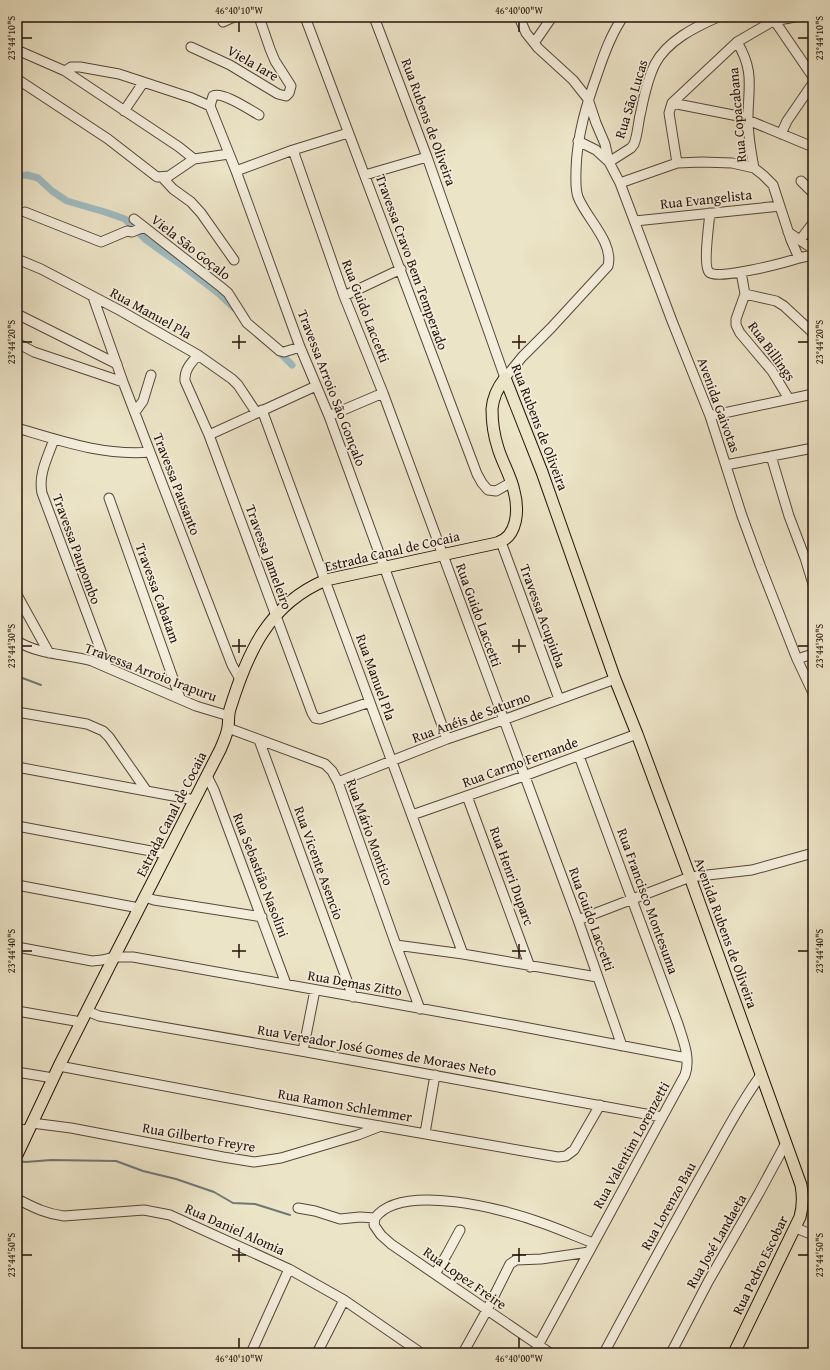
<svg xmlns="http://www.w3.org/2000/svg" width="830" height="1370" font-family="'Gentium Book Plus',serif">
<rect width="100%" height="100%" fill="#ece4c7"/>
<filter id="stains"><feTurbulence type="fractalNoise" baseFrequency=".005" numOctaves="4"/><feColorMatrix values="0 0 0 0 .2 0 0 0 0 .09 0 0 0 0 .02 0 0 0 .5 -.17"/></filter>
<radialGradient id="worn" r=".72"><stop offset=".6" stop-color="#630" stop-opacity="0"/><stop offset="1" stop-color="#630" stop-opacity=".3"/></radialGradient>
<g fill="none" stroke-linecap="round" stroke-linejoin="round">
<!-- stream -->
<path stroke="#6e7777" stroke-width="2" d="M17 676 41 685
M17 1161 26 1162 51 1160 116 1161 143 1171 176 1179 214 1192 233 1203 255 1204 290 1215"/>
<!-- canal -->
<path stroke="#9fbbc1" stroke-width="7" d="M17 176 27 175 38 178 52 191 67 201 105 212 125 219 146 240 184 267 218 293 235 309
M277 350 292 365"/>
<defs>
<path id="minor" d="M305 17 477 474 482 483 488 490 496 491 512 482
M374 17 427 157 505 378
M519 17 526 33 538 48 573 80 588 99 596 123 605 144 609 162 631 148 634 144C638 134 638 122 641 111 644 96 648 78 655 64 667 41 695 27 718 17
M772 17 813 77
M223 22 234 17
M737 42C755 72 748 87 748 119 748 135 751 152 754 168
M534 43 552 17
M191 47 230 65 278 94 286 96 289 93 291 86 275 61 270 49 259 17
M17 50 65 71 179 147 194 159
M65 71 71 67H80L119 74 192 98 210 106
M17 79 108 139 157 177 169 176 194 159 229 154
M672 103 738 116 813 147
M124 111 143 83
M259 115C250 110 222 91 213 96L210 106 236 171 300 347 329 416 447 739
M781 134 787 121 813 83
M578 141 596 150 609 162 620 183 672 321 710 416 742 516 760 565 797 659 813 693
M293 150 344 296 383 393 578 920 622 1046
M677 163 669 113 672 103 737 42 773 21 795 17
M236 171 293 150 348 133
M365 175 427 157
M162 177 173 189 191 202 201 213 234 260
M801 181 813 193
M620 183 677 163 702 162 732 163 754 168 763 175 773 185 791 240 799 258 813 255
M25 212 101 242 127 231 132 232 144 227
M710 213C709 223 703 266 709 272 716 281 787 262 799 258
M134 219 221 287 228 293 247 323 280 351 284 352 300 347
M635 221 780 206
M788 232 813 249
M800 240 813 223
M17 259 41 269 121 311 198 355 232 379 238 385 256 412
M741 272 745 294 736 319V325L740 333 772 371 789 399
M745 294 776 301 784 306 813 333
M344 296 401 269
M93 297 123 382 232 665 240 679
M17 314 117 364
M17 343 34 352 123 382
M198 355C191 363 184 370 185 381L209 435 312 713 315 718 320 719 370 702
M505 378 522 357 551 328 608 266C614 242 586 218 578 197 575 189 576 179 576 170 577 136 586 105 598 72 604 54 611 34 623 17
M262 410 463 954
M135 412 143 401 151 375
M329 416 383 393
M710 416 813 394
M17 428C61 441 104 456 150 452
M209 435 316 386
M54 439C48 457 38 474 42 493L107 667
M771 456 789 516 805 558 813 584
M726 465 813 448
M109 498 180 698
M501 542 559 699
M17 595 49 653
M17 641C39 655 67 654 92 661L196 706 229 716
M797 659 813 654
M17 712 87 724 103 731 109 737 146 790
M228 728 325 764 332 771 338 782 396 945 420 1009
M259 740 353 997
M17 767 195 800
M207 776 214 790 286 984
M338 782 447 739 503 720 615 679
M467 796 530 967
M412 815 524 776 637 734
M17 826 167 854
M17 885 139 908
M145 897 154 900 262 917
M578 920 690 877 752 870 813 853
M396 945 463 954 597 977
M17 947 92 961 102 960 114 957H133L513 1025 687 1058
M17 1011 81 1022
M87 1011 99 1016 301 1051 662 1117
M303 1051 315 990
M59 1066 345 1120 558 1157 566 1156 574 1150 600 1105
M17 1072 53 1078
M32 1123 71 1128 223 1157 254 1162 281 1158 358 1135 381 1126
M17 1129 28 1130
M425 1133 435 1075
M17 1199C33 1207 46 1214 64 1216L144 1210 170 1215 289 1269 344 1300 421 1353
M298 1208 315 1211 340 1219 360 1217 375 1218C401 1182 504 1209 539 1222 557 1228 575 1236 593 1243
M375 1218 374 1225 381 1235 391 1244 550 1353
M796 1228 813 1235
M435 1274 447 1254 460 1230
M251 1353 289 1269
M317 1353 344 1300
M463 1353 487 1310 510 1264 516 1260 541 1259 589 1252
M534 1353 685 1075C691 1058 683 1040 678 1024L579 756
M604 1353C636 1293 669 1233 702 1174 721 1141 738 1106 761 1075
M671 1353 708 1282 759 1193 786 1143"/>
<path id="major" d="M505 378 542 472 615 679 637 734 690 877 801 1185C803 1196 803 1206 800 1217L734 1353
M17 1155 59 1066 111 963 220 750C223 743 227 735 228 727 229 721 228 715 230 709 247 654 268 604 326 580L497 543C518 537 519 509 514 491 511 476 502 462 498 448 494 436 492 422 492 409 493 397 498 387 505 378"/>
</defs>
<!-- minor casing -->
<use href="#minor" stroke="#574638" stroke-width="11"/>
<!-- major casing -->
<use href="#major" stroke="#251109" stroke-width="13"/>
<!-- minor -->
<use href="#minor" stroke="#f3eddb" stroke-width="9"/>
<!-- major -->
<use href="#major" stroke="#ece4c7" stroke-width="11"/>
</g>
<!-- ticks -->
<path fill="none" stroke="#251109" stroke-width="1.5" d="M239 22V32M519 22V32M22 38H32M798 38H808M239 335V349M519 335V349M22 342H32M232 342H246M512 342H526M798 342H808M239 639V653M519 639V653M22 646H32M232 646H246M512 646H526M798 646H808M239 944V958M519 944V958M22 951H32M232 951H246M512 951H526M798 951H808M239 1248V1262M519 1248V1262M22 1255H32M232 1255H246M512 1255H526M798 1255H808M239 1338V1348M519 1338V1348"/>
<g text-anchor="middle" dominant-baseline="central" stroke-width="3.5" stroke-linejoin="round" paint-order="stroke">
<!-- street labels -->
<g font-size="14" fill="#251109" stroke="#f3eddb">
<text transform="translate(253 63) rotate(30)">Viela Iare</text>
<text transform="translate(631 99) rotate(-73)">Rua São Lucas</text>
<text transform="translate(737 115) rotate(-95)">Rua Copacabana</text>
<text transform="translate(429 122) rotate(70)">Rua Rubens de Oliveira</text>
<text transform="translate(706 199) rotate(-6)">Rua Evangelista</text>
<text transform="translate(191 247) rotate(38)">Viela São Goçalo</text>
<text transform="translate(412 262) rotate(70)">Travessa Cravo Bem Temperado</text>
<text transform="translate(366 311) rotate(69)">Rua Guido Laccetti</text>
<text transform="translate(151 313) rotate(29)">Rua Manuel Pla</text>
<text transform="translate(772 351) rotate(54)">Rua Billings</text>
<text transform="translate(332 388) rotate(69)">Travessa Arroio São Gonçalo</text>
<text transform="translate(719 405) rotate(70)">Avenida Gaivotas</text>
<text transform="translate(540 427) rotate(69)">Rua Rubens de Oliveira</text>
<text transform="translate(177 484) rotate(69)">Travessa Pausanto</text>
<text transform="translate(77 549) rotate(70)">Travessa Paupombo</text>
<text transform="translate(392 551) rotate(-13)">Estrada Canal de Cocaia</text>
<text transform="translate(269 557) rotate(70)">Travessa Jameleiro</text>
<text transform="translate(158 593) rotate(70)">Travessa Cabatam</text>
<text transform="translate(479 615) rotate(70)">Rua Guido Laccetti</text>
<text transform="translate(543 616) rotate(70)">Travessa Acupiuba</text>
<text transform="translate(151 672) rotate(21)">Travessa Arroio Irapuru</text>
<text transform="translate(376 677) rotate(70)">Rua Manuel Pla</text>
<text transform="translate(471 717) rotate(-20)">Rua Anéis de Saturno</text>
<text transform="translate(520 762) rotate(-20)">Rua Carmo Fernande</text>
<text transform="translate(171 814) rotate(-63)">Estrada Canal de Cocaia</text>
<text transform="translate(370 832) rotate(70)">Rua Mário Montico</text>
<text transform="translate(319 863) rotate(70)">Rua Vicente Asencio</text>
<text transform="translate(261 875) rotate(69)">Rua Sebastião Nasolini</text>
<text transform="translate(512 876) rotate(70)">Rua Henri Duparc</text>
<text transform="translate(648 901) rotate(70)">Rua Francisco Montesuma</text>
<text transform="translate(592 919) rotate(70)">Rua Guido Laccetti</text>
<text transform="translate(726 933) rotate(70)">Avenida Rubens de Oliveira</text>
<text transform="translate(355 983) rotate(10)">Rua Demas Zitto</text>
<text transform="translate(377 1050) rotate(10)">Rua Vereador José Gomes de Moraes Neto</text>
<text transform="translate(345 1105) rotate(10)">Rua Ramon Schlemmer</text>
<text transform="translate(199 1137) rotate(10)">Rua Gilberto Freyre</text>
<text transform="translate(631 1145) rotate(-61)">Rua Valentim Lorenzetti</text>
<text transform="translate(668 1206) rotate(-61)">Rua Lorenzo Bau</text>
<text transform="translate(235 1229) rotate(24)">Rua Daniel Alomia</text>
<text transform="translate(716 1241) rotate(-60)">Rua José Landaeta</text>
<text transform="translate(760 1265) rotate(-64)">Rua Pedro Escobar</text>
<text transform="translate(465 1278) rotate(35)">Rua Lopez Freire</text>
</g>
</g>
<!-- margin -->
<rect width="830" height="1370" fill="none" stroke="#ece4c7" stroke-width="44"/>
<rect x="22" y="22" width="786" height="1326" fill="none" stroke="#251109" stroke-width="1.5"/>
<g font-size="10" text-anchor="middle" fill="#251109">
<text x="239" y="14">46°40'10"W</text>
<text x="519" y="14">46°40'00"W</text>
<text transform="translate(11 38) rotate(-90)" y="4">23°44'10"S</text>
<text transform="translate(819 38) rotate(-90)" y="4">23°44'10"S</text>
<text transform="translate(11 342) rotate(-90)" y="4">23°44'20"S</text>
<text transform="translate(819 342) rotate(-90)" y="4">23°44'20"S</text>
<text transform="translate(11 646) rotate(-90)" y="4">23°44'30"S</text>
<text transform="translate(819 646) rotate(-90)" y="4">23°44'30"S</text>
<text transform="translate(11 951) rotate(-90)" y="4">23°44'40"S</text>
<text transform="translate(819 951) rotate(-90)" y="4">23°44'40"S</text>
<text transform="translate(11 1255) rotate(-90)" y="4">23°44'50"S</text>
<text transform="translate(819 1255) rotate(-90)" y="4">23°44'50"S</text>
<text x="239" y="1362">46°40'10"W</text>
<text x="519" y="1362">46°40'00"W</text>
</g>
<rect width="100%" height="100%" filter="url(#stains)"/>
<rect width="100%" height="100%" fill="url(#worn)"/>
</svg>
